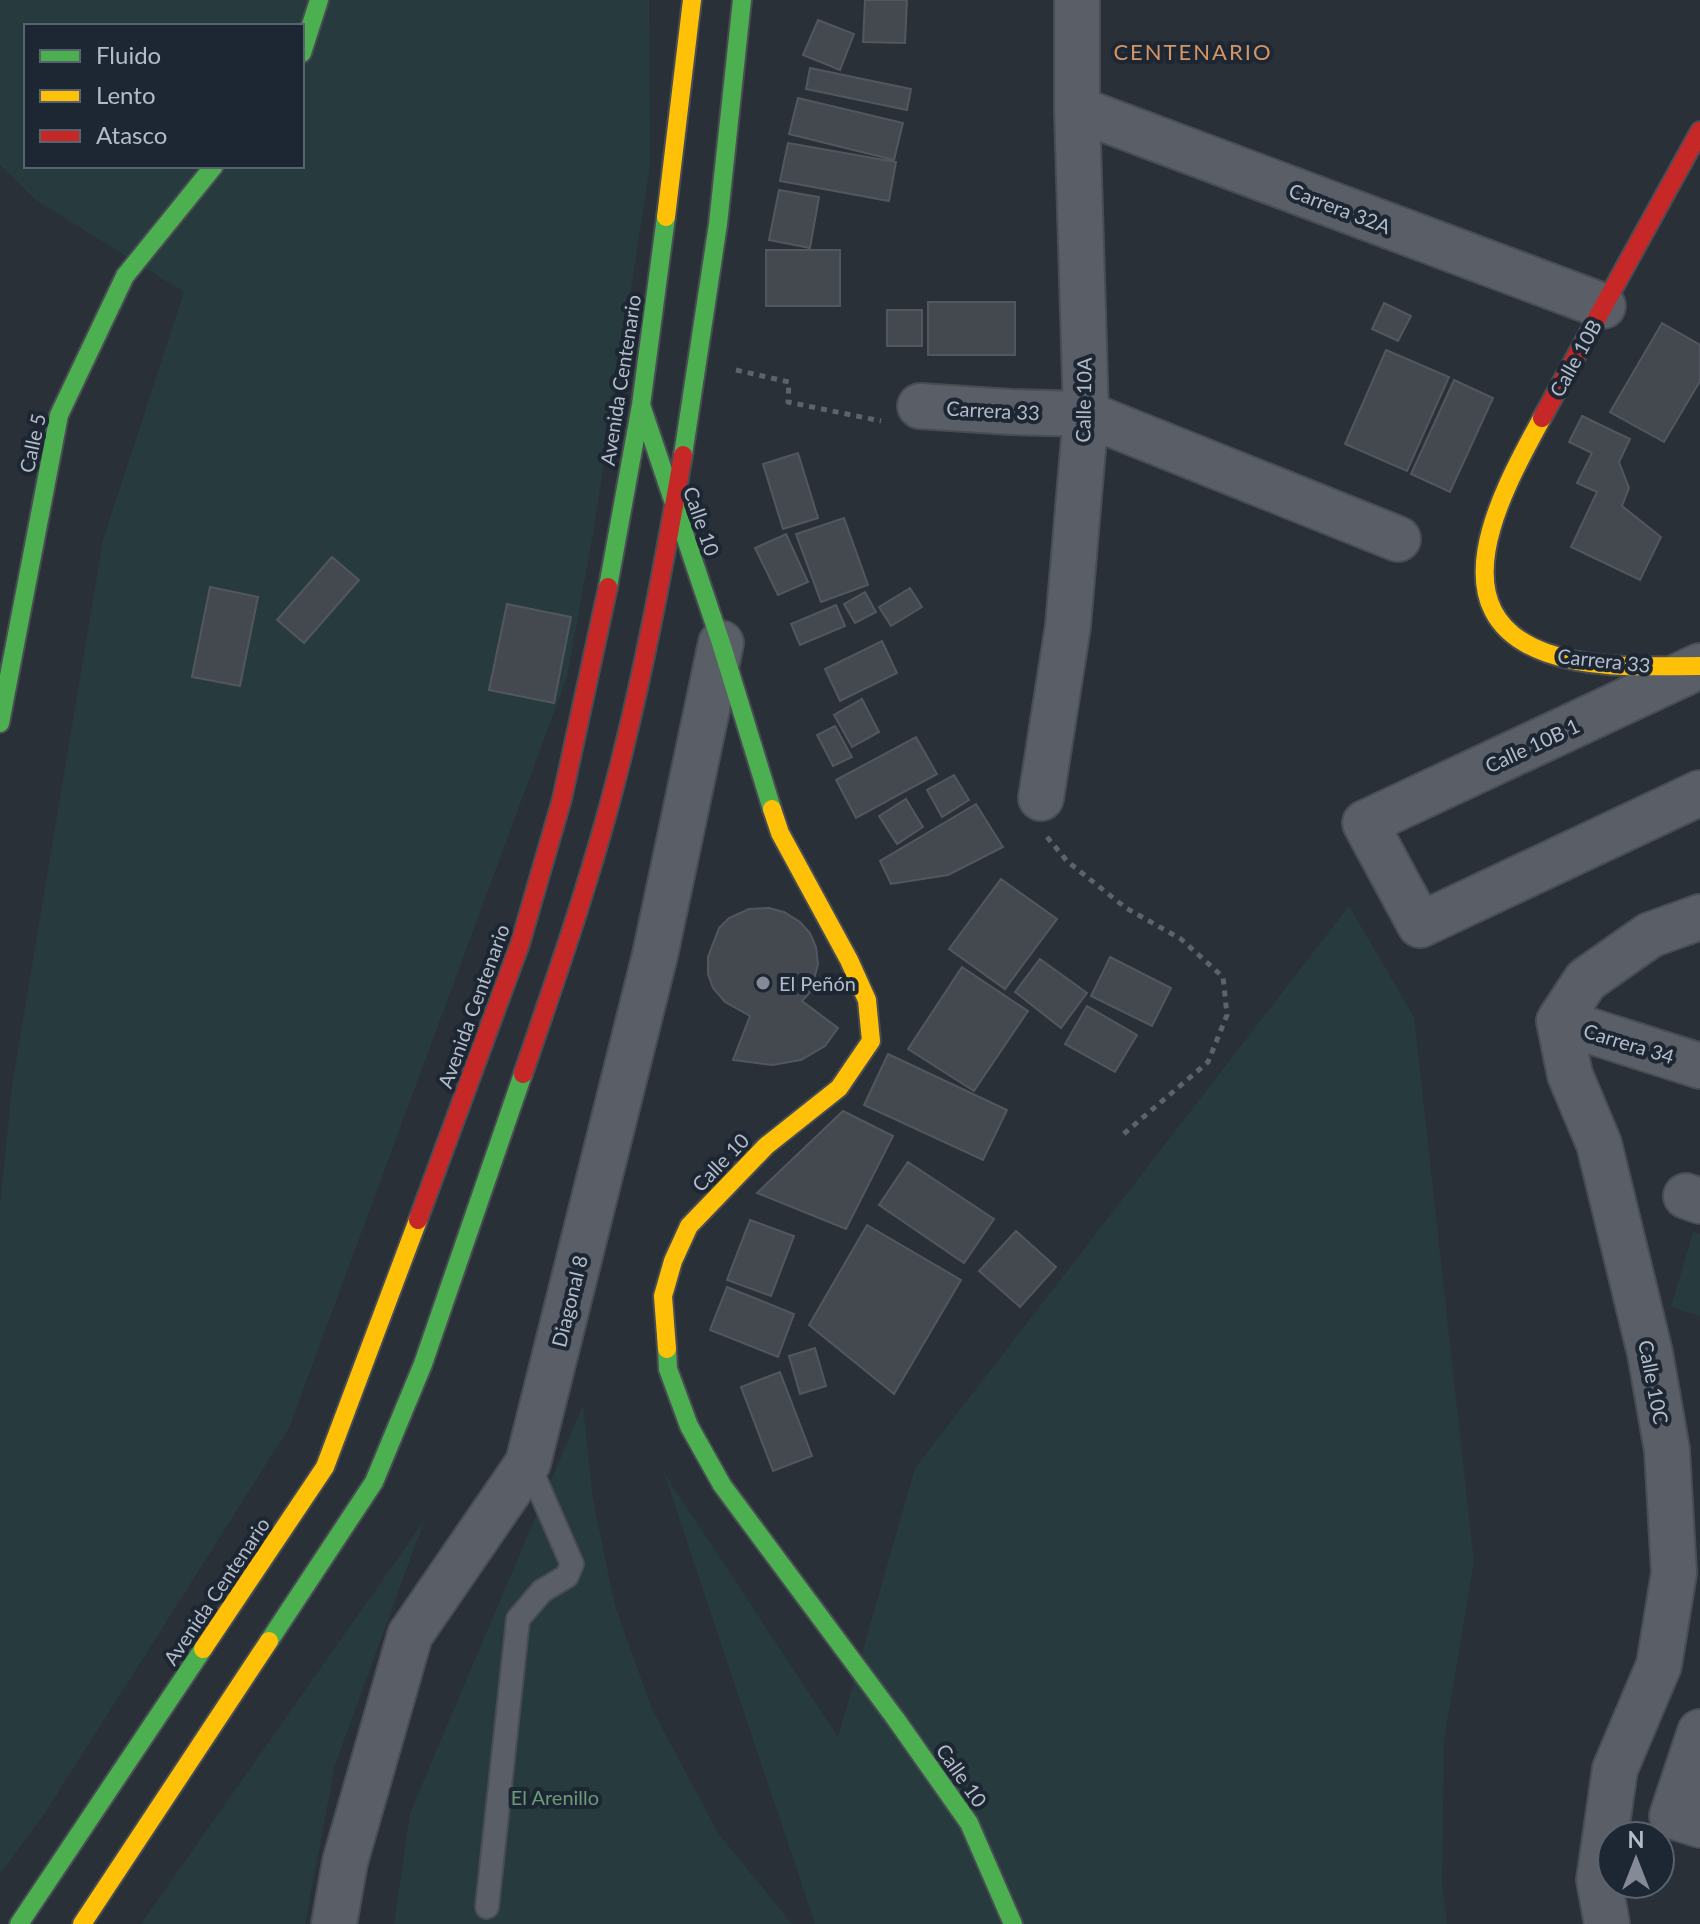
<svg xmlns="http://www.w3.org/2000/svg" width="1700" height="1924" font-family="Lato,sans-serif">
<rect width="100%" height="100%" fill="#2a3038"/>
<!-- green -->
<path fill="#273a3e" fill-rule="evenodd" d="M0 0H649L650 166 593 534 567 677 289 1428 45 1813 0 1874V1205L12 1086 103 540 184 292 36 200 0 165ZM26 26H302V166H26Z
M1349 906 1414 1017 1474 1562 1444 1739 1442 1884 1447 1924H815L664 1473 838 1737 915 1468Z
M1693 1232 1700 1234V1316L1671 1307Z
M583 1405 593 1500 615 1606 652 1709 718 1833 792 1924H394L410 1813Z
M424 1521 335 1765 305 1924H141Z"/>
<!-- building -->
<path fill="#444950" stroke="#52575f" stroke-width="2" d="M865 0H907L905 43 863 42Z
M818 20 854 34 840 70 803 55Z
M810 68 911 89 907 110 806 89Z
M798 98 903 123 894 160 789 134Z
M788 143 896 162 889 201 780 181Z
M779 190 819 197 810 248 769 240Z
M766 250H840V306H766Z
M928 302H1015V355H928Z
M1384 303 1411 316 1398 341 1372 329Z
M887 310H922V346H887Z
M1662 323 1700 345V381L1664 442 1610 412Z
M1386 350 1449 377 1407 471 1345 444Z
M1454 380 1493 398 1450 492 1411 474Z
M1582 416 1630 439 1619 462 1629 488 1622 506 1661 537 1640 580 1571 547 1597 492 1577 483 1592 453 1569 442Z
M798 453 818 518 783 529 763 464Z
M844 518 868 585 821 602 796 534Z
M786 534 808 582 778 595 755 548Z
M332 557 359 580 304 643 277 620Z
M210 587 258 597 240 686 192 677Z
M910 588 922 607 891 626 879 607Z
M865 592 876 612 855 623 844 604Z
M507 604 571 617 554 703 489 690Z
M836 605 845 626 800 645 791 624Z
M882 641 897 673 840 701 825 669Z
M862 699 879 732 852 747 834 715Z
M835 726 852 757 833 766 817 735Z
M916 737 937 774 856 818 836 780Z
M954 775 969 800 942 817 927 790Z
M906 799 923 827 897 844 879 816Z
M976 804 1003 847 948 875 891 884 880 861Z
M1001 879 1057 919 1005 989 949 949Z
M769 908 784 912 800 922 810 933 816 947 818 964 811 991 802 1001 838 1028 825 1046 801 1060 772 1065 733 1060 750 1016 725 1002 713 988 708 974V957L719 928 729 918 749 909Z
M1110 957 1171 988 1152 1026 1091 996Z
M1040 959 1087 993 1061 1028 1015 992Z
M962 967 1028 1011 974 1091 908 1049Z
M1087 1006 1137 1035 1115 1072 1065 1044Z
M888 1054 1007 1110 983 1160 864 1105Z
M843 1111 893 1136 846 1229 757 1193Z
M908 1162 994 1219 964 1263 879 1205Z
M750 1220 794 1236 771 1296 727 1280Z
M867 1225 961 1280 894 1394 809 1325Z
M1016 1231 1056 1267 1020 1307 979 1271Z
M727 1287 794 1314 778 1357 710 1330Z
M815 1348 826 1386 800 1394 789 1356Z
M780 1372 812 1456 773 1471 741 1387Z"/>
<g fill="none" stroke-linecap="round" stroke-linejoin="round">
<defs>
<path id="lane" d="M487 1907 518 1619 542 1591 567 1576 572 1564 528 1463"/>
<path id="street" d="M1077 109 1603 306
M920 406 1011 412 1086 414 1398 539
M1700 666 1365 823 1420 925 1700 793
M1041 798 1068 626 1086 414 1077 109V0
M1559 1021 1700 1066
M1686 1196 1700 1201
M1700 1732 1672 1816 1700 1825
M334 1924 345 1862 410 1635 528 1463 655 955 721 643
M1607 1924 1599 1880 1615 1769 1659 1665 1674 1573 1667 1450 1650 1353 1599 1144 1570 1075 1559 1021 1586 980 1650 935 1700 917"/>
<path id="fast" d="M302 53 319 0
M641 405 721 643 772 809
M683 455 718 224 742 0
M608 587 641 405 666 217
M0 723 59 415 125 276 214 166
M667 1349 668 1369 689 1426 722 1485 895 1718 969 1823 1013 1924
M269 1641 374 1482 423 1364 523 1074
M19 1924 203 1649"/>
<path id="slow" d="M666 217 692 0
M1542 418C1504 488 1432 613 1547 653 1595 670 1650 666 1700 666
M667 1349 663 1296 673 1261 689 1226 766 1146 839 1088 871 1041 867 1000 849 960 780 833 772 809
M203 1649 325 1467 418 1220
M82 1924 269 1641"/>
<path id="jam" d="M1542 418 1700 131
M523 1074C555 981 587 889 612 795 642 683 663 569 683 455
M418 1220 520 944 562 799 608 587"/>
</defs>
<!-- lane casing -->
<use href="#lane" stroke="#484c53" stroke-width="26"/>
<!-- street casing -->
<use href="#street" stroke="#484c53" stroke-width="48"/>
<!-- fast casing -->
<use href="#fast" stroke="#484c53" stroke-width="22"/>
<!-- slow casing -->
<use href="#slow" stroke="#484c53" stroke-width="22"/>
<!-- jam casing -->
<use href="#jam" stroke="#484c53" stroke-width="22"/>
<!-- path -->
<path stroke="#5d636a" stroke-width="5" stroke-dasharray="6 6" stroke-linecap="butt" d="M736 370 789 382 788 402 881 421
M1047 837 1067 861 1126 908 1181 939 1223 977 1227 1015 1208 1062 1120 1137"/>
<!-- lane -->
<use href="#lane" stroke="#5a5e66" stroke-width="22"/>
<!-- street -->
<use href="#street" stroke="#5a5e66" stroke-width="44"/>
<!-- fast -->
<use href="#fast" stroke="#4caf50" stroke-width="18"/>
<!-- slow -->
<use href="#slow" stroke="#ffc107" stroke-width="18"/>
<!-- jam -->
<use href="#jam" stroke="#c62828" stroke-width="18"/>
</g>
<!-- markers -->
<circle fill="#848b96" stroke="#1d2633" stroke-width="3" cx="763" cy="983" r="8"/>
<g text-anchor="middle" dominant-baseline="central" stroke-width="8" stroke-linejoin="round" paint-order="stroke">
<!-- street labels -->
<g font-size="20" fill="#b4bcc9" stroke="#1d2633">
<text transform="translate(1340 208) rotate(21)">Carrera 32A</text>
<text transform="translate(1575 358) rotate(-61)">Calle 10B</text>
<text transform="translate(620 380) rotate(-81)">Avenida Centenario</text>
<text transform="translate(1083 400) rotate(-89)">Calle 10A</text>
<text transform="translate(993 410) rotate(3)">Carrera 33</text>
<text transform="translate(32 443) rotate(-78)">Calle 5</text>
<text transform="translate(702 521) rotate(71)">Calle 10</text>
<text transform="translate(1604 660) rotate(6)">Carrera 33</text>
<text transform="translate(1532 745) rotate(-25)">Calle 10B 1</text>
<text transform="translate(473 1006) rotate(-70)">Avenida Centenario</text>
<text transform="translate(1629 1043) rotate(17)">Carrera 34</text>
<text transform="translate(720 1162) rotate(-46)">Calle 10</text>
<text transform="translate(569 1301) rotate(-76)">Diagonal 8</text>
<text transform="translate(1654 1382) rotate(79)">Calle 10C</text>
<text transform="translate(216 1591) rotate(-56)">Avenida Centenario</text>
<text transform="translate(962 1775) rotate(55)">Calle 10</text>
</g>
<!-- poi labels -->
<g font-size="20" fill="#b4bcc9" stroke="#1d2633" text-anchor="start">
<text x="779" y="983">El Peñón</text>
</g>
<!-- park labels -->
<g font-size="20" fill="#6b9a76" stroke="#1d2633">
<text x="555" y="1797">El Arenillo</text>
</g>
<!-- neighbourhood labels -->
<g font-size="22" letter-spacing="2" fill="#d59563" stroke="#1d2633">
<text x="1193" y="51">CENTENARIO</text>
</g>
</g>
<!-- legend -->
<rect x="24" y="24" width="280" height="144" fill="#1d2633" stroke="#59626f" stroke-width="2"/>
<rect x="40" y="50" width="40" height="12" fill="#4caf50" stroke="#59626f" stroke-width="2"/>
<text x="96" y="64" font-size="24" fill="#b4bcc9">Fluido</text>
<rect x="40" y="90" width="40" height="12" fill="#ffc107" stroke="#59626f" stroke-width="2"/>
<text x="96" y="104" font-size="24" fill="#b4bcc9">Lento</text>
<rect x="40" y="130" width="40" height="12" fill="#c62828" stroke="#59626f" stroke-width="2"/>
<text x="96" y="144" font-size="24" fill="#b4bcc9">Atasco</text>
<!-- north arrow -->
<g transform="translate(1636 1860)"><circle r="38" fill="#1d2633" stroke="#59626f" stroke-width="2"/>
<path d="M0-6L14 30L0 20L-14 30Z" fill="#848b96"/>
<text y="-12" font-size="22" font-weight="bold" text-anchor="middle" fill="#b4bcc9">N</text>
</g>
</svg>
